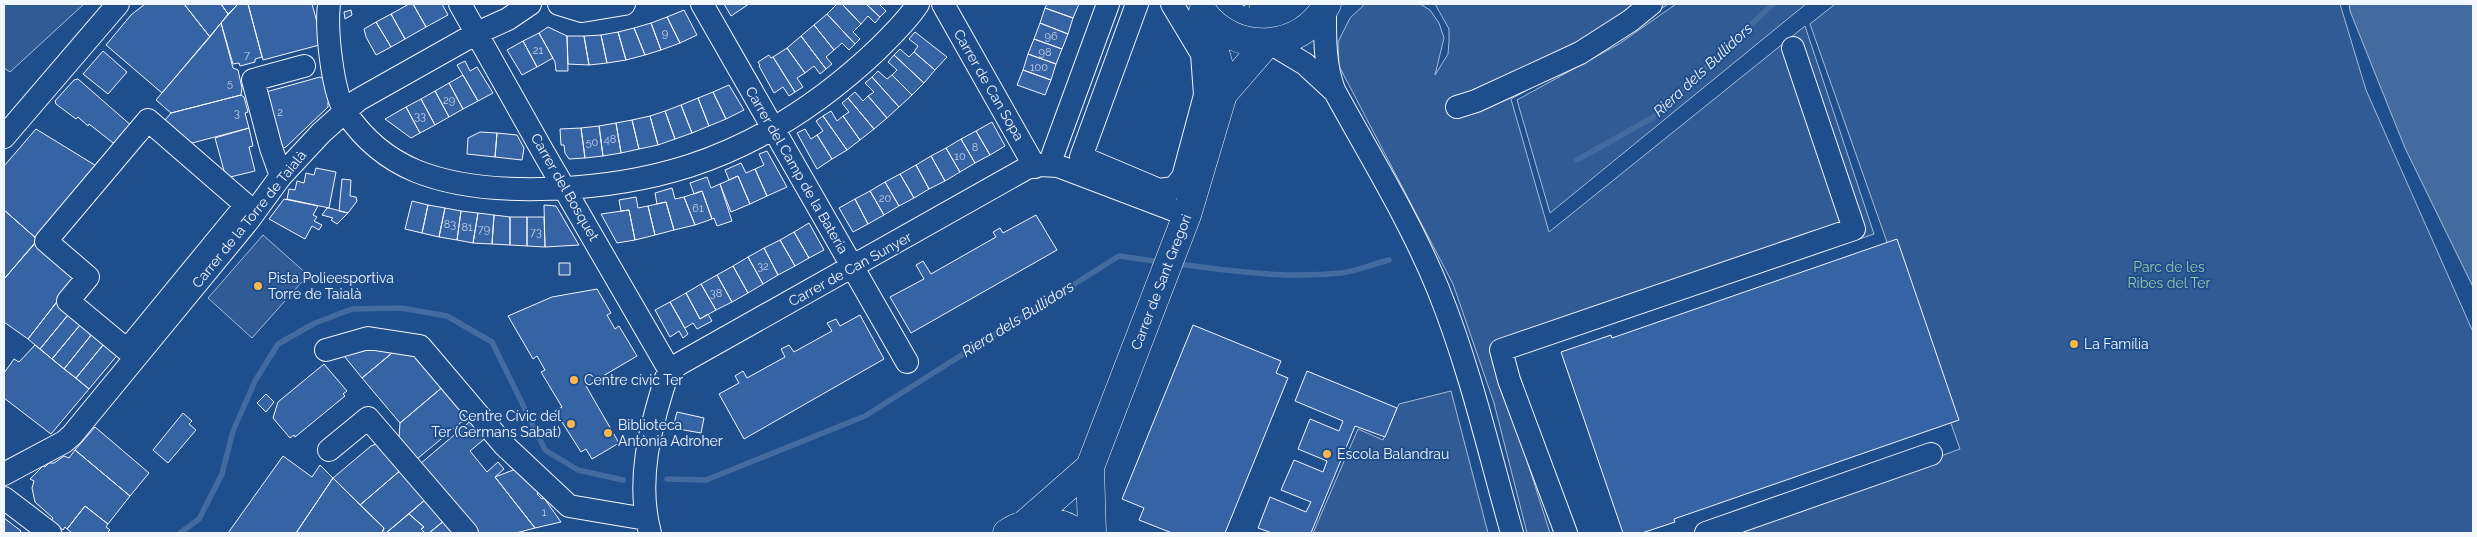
<svg xmlns="http://www.w3.org/2000/svg" width="2477" height="537" font-family="Raleway,sans-serif">
<rect width="100%" height="100%" fill="#1f4e8c"/>
<!-- built -->
<path fill="#305b95" stroke="#a8bbd7" d="M4 4H84L10 72 4 68Z
M1365 4H1420L1430 10 1439 23 1444 38 1435 75 1448 54 1449 42V29L1435 4H1668L1616 41 1511 99 1549 232 1805 26 1874 234 1496 363 1550 533H1527L1494 403 1453 284 1339 66 1338 42 1350 18Z
M1676 4H1806L1550 213 1517 100 1619 44Z
M1835 4H2340L2366 90 2473 332V533H1730L1960 449 1810 24Z
M263 235 308 275 252 338 208 298Z
M1451 391 1488 533H1313L1358 429 1383 440 1399 404Z"/>
<!-- water -->
<path fill="#446ba0" stroke="#a8bbd7" d="M2349 4H2473V287L2405 148 2350 11Z"/>
<g fill="none" stroke-linecap="round" stroke-linejoin="round">
<!-- stream -->
<path stroke="#446ba0" stroke-width="5.5" d="M1577 160 1652 118 1773 4
M1177 264C1232 271 1286 279 1341 273 1357 271 1373 264 1389 260
M667 479 706 480 865 416 1119 256 1161 262
M180 533 199 519 222 474 233 431 255 381 278 344 315 323 352 309 401 308 447 316 492 342 545 450 578 470 623 480"/>
</g>
<!-- building -->
<path fill="#3563a3" stroke="#f2f6ff" d="M145 4H184L210 37 162 93 106 45 131 15Z
M184 4H221L228 14 210 37Z
M221 4H238L228 14Z
M238 4H248L262 57 255 59V62L240 66 239 63 233 64 221 23Z
M248 4H312L323 44 263 60Z
M409 4H413L426 27 405 39 391 14Z
M413 4H442L448 15 426 27Z
M724 4H749L731 16Z
M837 4H842L861 24 853 32 860 39 855 44 827 14Z
M842 4H866L880 17 875 23 868 16 861 24Z
M866 4H879L886 11 880 17Z
M1047 4H1079L1073 18 1045 8Z
M1045 8 1073 18 1068 34 1040 23Z
M351 10 352 15 345 19 344 12Z
M684 10 697 35 680 43 667 17Z
M391 14 405 39 391 47 376 22Z
M827 14 855 44 849 50 842 43 834 50 814 25Z
M667 17 680 43 661 50 651 23Z
M376 22 391 47 376 55 366 37 364 29Z
M221 23 233 68 238 70 242 88 241 95 171 113 156 100Z
M651 23 661 50 645 55 634 28Z
M1040 23 1068 34 1062 49 1034 39Z
M814 25 834 50 826 57 832 64 826 69 801 36Z
M548 27 567 36 568 71H556L555 62 539 33Z
M634 28 645 55 626 60 618 32Z
M618 32 626 60 607 63 601 35Z
M915 32 947 57 935 70 914 52 918 46 909 39Z
M539 33 553 58 537 67 523 41Z
M601 35 607 63 589 65 584 36Z
M567 36H584L589 65 568 64Z
M801 36 826 69 820 74 814 66 805 73 787 48Z
M1034 39 1062 49 1056 64 1028 54Z
M523 41 537 67 522 75 507 50Z
M787 48 805 73 797 78 803 87 795 92 773 57Z
M900 49 909 57 914 52 935 70 924 83 894 55Z
M103 51 127 72 108 94 83 74Z
M1028 54 1056 64 1051 80 1023 70Z
M769 55 771 58 773 57 795 92 789 96 783 87 774 93 759 66 760 65 758 62Z
M894 55 924 83 912 95 892 75 897 70 888 62Z
M465 61 470 71 477 67 493 93 478 101 457 65Z
M1023 70 1051 80 1045 95 1017 85Z
M878 71 887 79 892 75 912 95 899 107 872 77Z
M463 75 478 101 463 109 449 83Z
M320 77 326 80 333 98 328 102V107L286 147 283 148 266 92Z
M872 77 899 107 887 118 868 96 874 92 865 83Z
M78 79 133 127 117 146 89 124 88 126 78 117 76 119 56 104 55 101 74 80Z
M449 83 463 109 449 117 435 91Z
M729 85 744 110 726 119 713 92Z
M435 91 449 117 435 125 421 99Z
M713 92 726 119 709 126 698 98Z
M855 92 863 101 868 96 887 118 874 129 848 98Z
M241 95 244 97 248 112 245 113 249 128 192 143 160 126 171 113Z
M698 98 709 126 692 133 681 105Z
M848 98 874 129 860 140 843 116 849 112 842 103Z
M421 99 435 125 420 133 406 107Z
M681 105 692 133 675 139 665 111Z
M406 107 420 133 411 138 385 119Z
M665 111 675 139 658 145 650 116Z
M831 111 837 121 843 116 860 140 847 150 823 116Z
M650 116 658 145 639 149 632 120Z
M823 116 847 150 832 159 817 135 823 131 816 121Z
M632 120 639 149 621 153 616 123Z
M992 122 1005 146 990 155 976 131Z
M616 123 621 153 603 156 599 126Z
M599 126 603 156 585 158 581 128Z
M249 128 253 146 249 147 255 171 226 178 215 138Z
M581 128 585 158 569 159 565 153 564 145H561L560 129Z
M36 129 98 167 38 240 4 210V166Z
M805 129 811 139 817 135 832 159 817 169 797 133Z
M976 131 990 155 975 163 961 139Z
M480 132 497 133 495 157 467 154 468 138Z
M497 133 517 135 524 148 522 160 495 157Z
M961 139 975 163 960 172 946 148Z
M946 148 960 172 945 181 931 156Z
M767 151 787 187 767 196 755 169 764 165 759 154Z
M931 156 945 181 929 189 916 165Z
M741 163 746 173 755 169 767 196 750 204 738 176 729 180 725 170Z
M916 165 929 189 914 198 900 174Z
M316 168 336 172 329 208 287 199 289 189 295 190 297 181 304 183 306 173 314 175Z
M900 174 914 198 899 206 885 182Z
M738 176 750 204 731 212 720 184Z
M707 177 711 188 720 184 732 221 717 226 714 218 712 219 702 191 694 194 690 183Z
M342 179 351 180 350 196 356 197 357 201 348 213 339 211Z
M885 182 899 206 884 215 870 191Z
M672 188 675 199 684 197 695 225 674 230 666 202 657 204 655 193Z
M702 191 712 219 695 225 684 197Z
M870 191 884 215 868 224 855 199Z
M636 197 638 208 648 206 655 235 635 240 629 210 621 211 619 200Z
M284 199 318 206 313 215 317 217 314 221 322 225 319 230 312 226 305 239 269 219Z
M855 199 868 224 853 232 839 208Z
M412 201 428 205 422 233 405 229Z
M666 202 674 230 655 235 648 206Z
M428 205 445 208 439 237 422 233Z
M544 205 556 206 579 245 545 247Z
M327 208H329L348 213 337 224 331 220 333 218 322 215Z
M445 208 461 211 457 240 439 237Z
M4 210 38 240 4 279Z
M629 210 635 240 617 243 601 214Z
M461 211 478 213 473 243 457 240Z
M478 213 494 215 492 244 473 243Z
M494 215 510 217V245L492 244Z
M1036 215 1057 250 911 333 890 297 924 279 916 265 923 261 931 274 996 237 993 232 1000 228 1003 233Z
M510 217H527V246L510 245Z
M527 217H544L545 247 527 246Z
M809 223 824 250 809 258 794 232Z
M44 232 86 264 28 339 4 322V279Z
M794 232 809 258 795 266 780 240Z
M1897 239 1959 420 1674 519 1675 522 1642 533H1623L1561 352 1611 335 1612 338Z
M780 240 795 266 778 275 764 248Z
M764 248 778 275 763 284 748 257Z
M748 257 763 284 748 293 733 266Z
M559 263H570V275H559Z
M733 266 748 293 732 302 717 275Z
M717 275 732 302 716 310 701 284Z
M701 284 716 310 700 319 686 293Z
M597 289 611 313 607 315 615 329 619 326 637 356 586 386 619 443 592 459 586 449 581 452 555 411 562 407 541 372 545 370 537 356 533 359 508 316 552 297Z
M64 293 77 304 40 349 28 339Z
M686 293 700 319 708 314 712 321 697 329 693 323 685 328 670 302Z
M670 302 688 334 683 338 679 331 670 337 655 310Z
M77 304 89 314 52 359 40 349Z
M89 314 100 324 64 369 52 359Z
M860 315 884 359 744 439 719 394 739 383 735 376 743 371 747 378 785 357 781 349 789 345 794 352 832 331 827 323 836 319 840 326Z
M100 324 112 334 76 378 64 369Z
M1193 325 1281 361 1276 373 1288 378 1225 533H1172L1139 520 1144 508 1122 499Z
M112 334 125 346 89 389 76 378Z
M35 345 89 389 51 434 4 398V373L14 359 19 362Z
M398 348 417 352 445 385 400 423 362 378Z
M398 348 362 378 340 351Z
M324 364 347 391 343 394 345 396 295 437 294 435 290 438 273 418 278 402Z
M1307 371 1397 408 1385 437 1355 426 1311 533H1272L1258 528 1270 497 1306 512 1311 502 1281 490 1294 460 1323 472 1327 461 1298 449 1310 419 1339 431 1343 421 1295 401Z
M445 385 470 415 417 459 399 438 400 423Z
M266 394 274 402 266 412 257 403Z
M677 412 704 418 701 433 673 428Z
M183 413 192 421 189 424 196 430 168 463 153 450Z
M473 419 488 436 470 451 487 472 498 462 504 469 495 477 535 528 516 533H479L420 464Z
M95 427 149 473 130 496 75 450Z
M376 444 402 469 360 505 333 478 371 446Z
M75 450 130 496 108 524 85 506 67 529 65 527 63 530 51 521 53 518 35 502 32 488 34 481 30 479 43 466 45 467 49 463H54L64 456 69 458Z
M283 456 312 477 320 465 333 478 296 533H228Z
M402 469 427 498 386 533H382L384 528 360 505Z
M516 469 539 492 537 494 542 499 544 498 561 522 535 528 495 477Z
M333 478 384 528 382 533H296Z
M427 498 445 520 429 533H425L421 529 424 527 409 514Z
M85 506 108 524 106 527 110 530 107 533H72L67 529Z
M409 514 424 527 421 529 425 533H386Z
M4 518 21 531 19 533H4Z
M445 520 456 533H429Z"/>
<g fill="none" stroke-linecap="round" stroke-linejoin="round">
<defs>
<path id="minor" d="M329 4C326 29 332 92 346 113 363 138 387 159 416 171 490 201 614 190 689 166 760 143 823 101 877 50 891 36 907 21 918 4
M460 4 542 150 670 371
M559 4 582 11 624 4
M702 4 907 362
M943 4 1035 167
M1137 4 1081 157 1159 190 1174 188 1183 177 1205 95 1202 54 1172 4
M1325 7C1325 36 1324 63 1334 90 1370 156 1410 220 1438 289 1470 368 1489 452 1512 533
M1270 43 1305 64 1333 90
M1457 107 1476 101 1580 53 1630 21 1651 4
M148 120 246 205 127 350 68 301 88 277 46 241Z
M4 137 118 4
M1049 165 1108 4
M281 176 271 148 253 80 304 66
M326 350 368 338 420 346 504 445 569 506 646 519
M329 450 368 418 467 533
M4 474 64 442 72 435 248 221 281 176 321 133 358 100 477 33 508 19 530 4
M4 498 50 533
M650 533C636 481 650 428 666 378L670 371 679 364 1027 168 1040 165 1058 166 1187 215
M1566 533 1509 380 1501 350 1854 229 1793 48
M1706 533 1931 454"/>
<path id="major" d="M1203 12C1234 55 1302 52 1327 4
M1223 94 1267 43
M1025 524 1090 467
M1007 533C1028 519 1056 517 1077 533
M1092 533 1090 467 1187 215 1223 94 1221 73 1204 14"/>
</defs>
<!-- minor casing -->
<use href="#minor" stroke="#f2f6ff" stroke-width="24"/>
<!-- major casing -->
<use href="#major" stroke="#f2f6ff" stroke-width="29"/>
<!-- minor -->
<use href="#minor" stroke="#1f4e8c" stroke-width="22"/>
<!-- major -->
<use href="#major" stroke="#1f4e8c" stroke-width="28"/>
<!-- hedge -->
<path stroke="#97c8a6" stroke-width="4" stroke-dasharray="2.5 4" stroke-linecap="butt" d="M1243 4 1250 6"/>
</g>
<!-- markers -->
<g fill="#ffb74d" stroke="#1f4e8c" stroke-width="2">
<circle cx="258" cy="286" r="5"/>
<circle cx="2074" cy="344" r="5"/>
<circle cx="574" cy="380" r="5"/>
<circle cx="571" cy="424" r="5"/>
<circle cx="608" cy="433" r="5"/>
<circle cx="1327" cy="454" r="5"/>
</g>
<g text-anchor="middle" dominant-baseline="central" stroke-width="4" stroke-linejoin="round" paint-order="stroke">
<!-- number labels -->
<g font-size="11" fill="#c3d1e8">
<text x="665" y="33">9</text>
<text x="1051" y="36">96</text>
<text x="538" y="50">21</text>
<text x="1045" y="52">98</text>
<text x="247" y="55">7</text>
<text x="1039" y="67">100</text>
<text x="230" y="83">5</text>
<text x="449" y="100">29</text>
<text x="280" y="112">2</text>
<text x="237" y="113">3</text>
<text x="420" y="116">33</text>
<text x="610" y="139">48</text>
<text x="592" y="142">50</text>
<text x="975" y="147">8</text>
<text x="960" y="156">10</text>
<text x="885" y="198">20</text>
<text x="698" y="208">61</text>
<text x="450" y="224">83</text>
<text x="467" y="227">81</text>
<text x="484" y="229">79</text>
<text x="536" y="232">73</text>
<text x="763" y="266">32</text>
<text x="716" y="293">38</text>
<text x="544" y="512">1</text>
</g>
<!-- street labels -->
<g font-size="14" fill="#f2f6ff" stroke="#1f4e8c">
<text transform="translate(989 85) rotate(60)">Carrer de Can Sopa</text>
<text transform="translate(797 170) rotate(60)">Carrer del Camp de la Bateria</text>
<text transform="translate(565 187) rotate(60)">Carrer del Bosquet</text>
<text transform="translate(249 219) rotate(-51)">Carrer de la Torre de Taialà</text>
<text transform="translate(850 269) rotate(-29)">Carrer de Can Sunyer</text>
<text transform="translate(1161 282) rotate(-69)">Carrer de Sant Gregori</text>
</g>
<!-- park labels -->
<g font-size="14" fill="#97c8a6" stroke="#1f4e8c">
<text x="2169" y="267">Parc de les<tspan x="2169" dy="16">Ribes del Ter</tspan></text>
</g>
<!-- poi labels -->
<g font-size="14" fill="#f2f6ff" stroke="#1f4e8c" text-anchor="start">
<text x="268" y="278">Pista Polieesportiva<tspan x="268" dy="16">Torre de Taialà</tspan></text>
<text x="2084" y="344">La Família</text>
<text x="584" y="380">Centre cívic Ter</text>
<text x="561" y="416" text-anchor="end">Centre Cívic del<tspan x="561" dy="16">Ter (Germans Sabat)</tspan></text>
<text x="618" y="425">Biblioteca<tspan x="618" dy="16">Antònia Adroher</tspan></text>
<text x="1337" y="454">Escola Balandrau</text>
</g>
<!-- water labels -->
<g font-size="15" font-style="italic" fill="#f2f6ff" stroke="#1f4e8c">
<text transform="translate(1703 70) rotate(-43)">Riera dels Bullidors</text>
<text transform="translate(1018 319) rotate(-32)">Riera dels Bullidors</text>
</g>
</g>
<!-- border -->
<rect width="2477" height="537" fill="none" stroke="#f2f6ff" stroke-width="10"/>
</svg>
